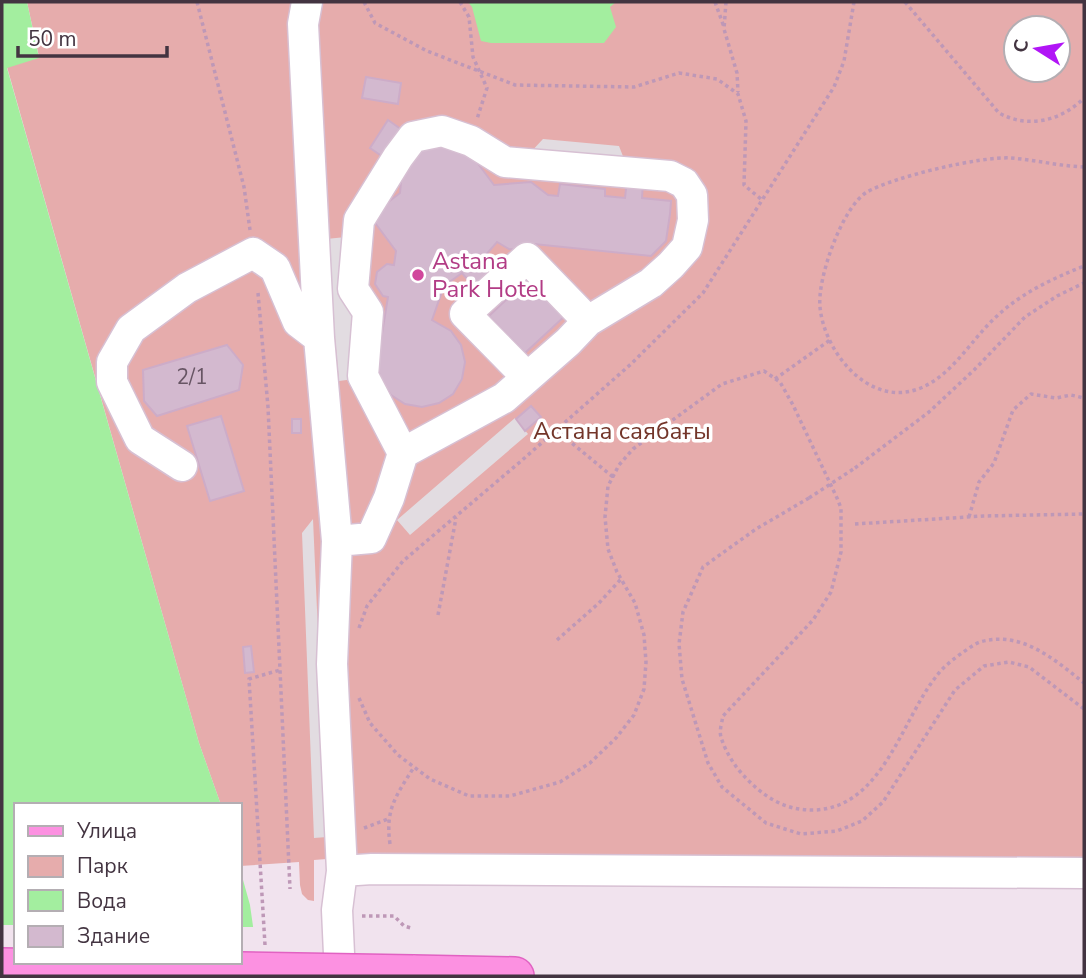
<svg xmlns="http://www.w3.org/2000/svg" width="1086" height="978" font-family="'Nunito Sans',sans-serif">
<rect width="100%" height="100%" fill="#f1e3ee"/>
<!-- green -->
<path fill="#e6acac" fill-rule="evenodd" d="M27 2H1084V865L365 856 314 860V901L308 900 302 894 300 885 299 862 240 866V805H221L199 743 7 67 39 57ZM1016 28H1058V70H1016Z"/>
<!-- parking -->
<path fill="#e2dce1" d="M543 139 619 146 626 164 529 154Z
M346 237 357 319 354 379 339 381 326 239Z
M515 418 528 434 410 535 397 520Z
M313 519 327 837 314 838 302 533Z"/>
<!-- water -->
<path fill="#a3ee9f" d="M2 2H27L39 58 7 68 199 743 221 805H16V962H240V869L250 905 260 976H2Z
M468 2H616L610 7 616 27 604 43H491L481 41 472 7Z"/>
<!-- pier -->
<path fill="#f1e3ee" d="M2 925H16V962H240V927H257L264 976H2Z"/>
<!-- building -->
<path fill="#d3b9cf" stroke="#cdacc8" stroke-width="2" d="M366 77 401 83 398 104 362 98Z
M388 120 405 132 386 159 370 148Z
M442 143 473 157 494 185 531 182 548 195 558 196 560 184 605 189V196L625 198 627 180 643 182 642 198 671 201 670 214 666 241 651 256 534 244 525 251 509 249 497 242 484 257 495 269 474 287 462 273 444 286 432 320 451 331 461 345 465 362 462 379 453 394 439 403 422 407 405 404 391 395 381 381 377 364 388 297 383 296 375 284 377 272 387 264 394 265 396 251 370 216 400 193 402 171 411 157 426 147Z
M530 277 566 315 525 353 489 316Z
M227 345 243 365 239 390 157 416 144 401 143 370Z
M531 406 541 417 525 431 516 419Z
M221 416 244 491 210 501 187 426Z
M292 419H301V433H292Z
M251 646 254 672 245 673 243 647Z"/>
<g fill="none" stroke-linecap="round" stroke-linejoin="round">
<defs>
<path id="minor" d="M307 2 303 24 319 338 337 541 332 664 342 871 337 910 340 976
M526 376 465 314 527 258 588 321
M182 466 140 439 112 382V362L131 329 187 288 253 253 275 268 298 322 319 338
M337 541 371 538 389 498 403 453 504 398 568 342 588 321 651 283 671 265 687 247 693 220 692 195 684 183 670 176 505 162 471 141 442 131 413 137 398 157 359 220 353 289 368 312 363 376 403 453
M342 871 372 869 1084 873"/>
<path id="major" d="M413 974 515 976"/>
</defs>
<!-- minor casing -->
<use href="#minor" stroke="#d7c0d3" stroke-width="33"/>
<!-- major casing -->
<use href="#major" stroke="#e162c2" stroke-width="40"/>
<!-- path -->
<path stroke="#be98b7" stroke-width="3.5" stroke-dasharray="3.5 3.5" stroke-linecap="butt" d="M197 2 244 187 250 230
M364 2 375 23 427 51 515 85 634 87 679 73 717 79 738 94 746 121 744 185 762 200
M460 2 469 17 473 57 487 88 477 119
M715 2 724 27
M726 2 724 29 737 73 738 92
M905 2 999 113C1028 129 1061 121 1084 98
M1084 167C1060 166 1035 160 1011 158 981 156 893 177 867 192 842 207 817 279 820 307 824 351 867 405 915 390 951 379 971 339 997 316 1023 292 1052 279 1084 266
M258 293 268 407 290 889
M775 379 830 340
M556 430 613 477
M855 468 929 412 974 370 1025 317 1057 296 1084 283
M809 498 756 529 703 567 683 612 679 644 682 679 708 763 722 787 766 823 801 834 837 831 862 821 883 802 955 690 984 666 1009 662 1029 667 1084 709
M969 517 979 482 994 463 1013 410 1031 394 1056 398 1071 395 1084 398
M855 524 983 516 1084 514
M438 615 456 518
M359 628 367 606 403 561 520 462 631 364 703 293 834 87 844 61 854 2
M557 640 599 603 621 579
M359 698 370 723 398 755 430 779 469 796H510L560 782 590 763 616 738 634 715 644 689 646 662 644 635 635 603 617 572 608 549 605 517 608 486 619 465 633 449 722 384 764 371 780 382 793 405 837 498 841 508V552L831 592 813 620 723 716C722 722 719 731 721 737 725 751 735 767 745 777 765 798 786 811 815 810 882 807 901 722 935 678 942 668 952 660 962 653 968 649 974 644 980 642 1021 630 1054 659 1084 683
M364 828 388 819
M390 844C385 809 396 796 414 767
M362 916H394L404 926 411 928
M265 945 249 679 280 670"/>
<!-- minor -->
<use href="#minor" stroke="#fff" stroke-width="30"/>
<!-- major -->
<use href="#major" stroke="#fc91e1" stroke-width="37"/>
<defs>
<path id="major-bridge" d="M2 967 413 974"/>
</defs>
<!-- major-bridge casing -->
<use href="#major-bridge" stroke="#e162c2" stroke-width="40" stroke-linecap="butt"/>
<!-- path-bridge -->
<path stroke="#be98b7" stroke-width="3.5" stroke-dasharray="3.5 3.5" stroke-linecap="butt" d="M809 498 855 468"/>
<!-- major-bridge -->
<use href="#major-bridge" stroke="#fc91e1" stroke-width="37"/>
</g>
<!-- markers -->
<circle fill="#d1479c" stroke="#fff" stroke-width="2.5" cx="418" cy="275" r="7"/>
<g text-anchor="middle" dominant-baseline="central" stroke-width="7" stroke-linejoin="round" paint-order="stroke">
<!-- number labels -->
<g font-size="21" fill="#675564">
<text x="192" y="377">2/1</text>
</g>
<!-- hotel labels -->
<g font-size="24" fill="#b23c85" stroke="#fff" text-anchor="start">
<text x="432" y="261">Astana<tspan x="432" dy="28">Park Hotel</tspan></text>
</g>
<!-- park labels -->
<g font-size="24" fill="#733529" stroke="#fff">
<text x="622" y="431">Астана саябағы</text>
</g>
</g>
<!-- border -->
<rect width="1086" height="978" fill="none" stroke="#433441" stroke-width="7"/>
<!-- legend -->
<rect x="14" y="803" width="228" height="161" fill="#ffffff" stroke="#b4aeb3" stroke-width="2"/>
<rect x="28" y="826" width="35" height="10" fill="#fc91e1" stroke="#b4aeb3" stroke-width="2"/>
<text x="77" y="838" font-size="21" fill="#433441">Улица</text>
<rect x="28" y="856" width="35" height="21" fill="#e6acac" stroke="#b4aeb3" stroke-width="2"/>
<text x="77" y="873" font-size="21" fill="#433441">Парк</text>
<rect x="28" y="890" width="35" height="21" fill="#a3ee9f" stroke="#b4aeb3" stroke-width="2"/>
<text x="77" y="908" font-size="21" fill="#433441">Вода</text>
<rect x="28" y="926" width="35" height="21" fill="#d3b9cf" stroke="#b4aeb3" stroke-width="2"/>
<text x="77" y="943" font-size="21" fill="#433441">Здание</text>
<!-- north arrow -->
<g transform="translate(1037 49) rotate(281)"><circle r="33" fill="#ffffff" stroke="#b4aeb3" stroke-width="2"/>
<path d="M0-5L12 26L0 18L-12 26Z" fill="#b115f6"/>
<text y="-10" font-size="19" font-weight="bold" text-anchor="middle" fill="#433441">С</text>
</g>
<!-- scale -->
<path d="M18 46v10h149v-10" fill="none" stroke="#433441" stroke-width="3.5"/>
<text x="28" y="46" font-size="21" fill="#433441" stroke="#ffffff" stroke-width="5" paint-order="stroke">50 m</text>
</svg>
